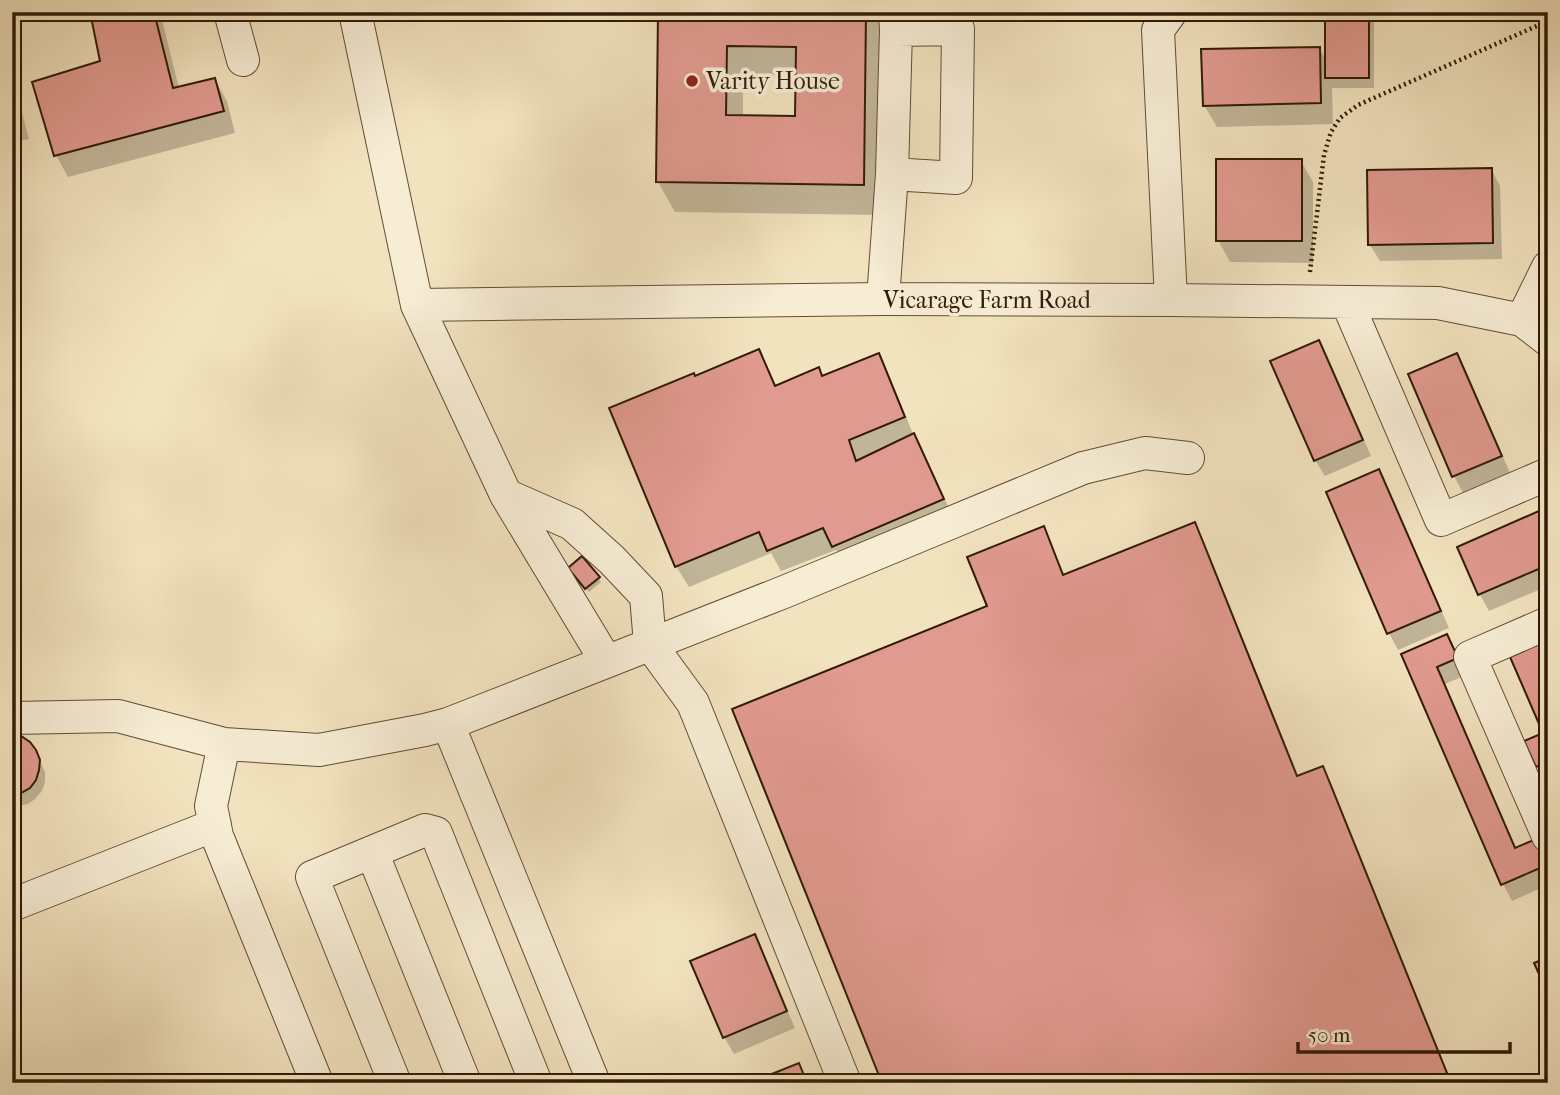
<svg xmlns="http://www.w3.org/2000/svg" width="1560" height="1095" font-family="'IM FELL French Canon',serif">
<rect width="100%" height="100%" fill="#f2e3bf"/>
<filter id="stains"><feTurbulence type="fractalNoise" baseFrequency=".00286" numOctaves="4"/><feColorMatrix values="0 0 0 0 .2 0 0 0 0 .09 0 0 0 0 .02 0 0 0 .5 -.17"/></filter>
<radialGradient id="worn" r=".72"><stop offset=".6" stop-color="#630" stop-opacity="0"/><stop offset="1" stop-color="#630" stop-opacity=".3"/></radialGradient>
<!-- shadow -->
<path fill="#0003" fill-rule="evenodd" d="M92 12H160L179 88 215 80 227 101 235 133 68 177 56 155 102 62Z
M659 12H882L880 215 675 212 658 182ZM743 76H798L797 118 743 117Z
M1327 12H1371L1374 18V88H1332L1333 124 1217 127 1204 105 1319 48 1327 62Z
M12 76 29 139 12 143Z
M1301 161 1313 182V263L1230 262 1218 240Z
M1491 169 1500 186 1502 259 1380 261 1370 245Z
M1318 342 1328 358 1371 456 1325 476 1315 460Z
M759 351 777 387 823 378 878 355 890 377 915 439 925 457 955 521 846 568 836 550 781 571 771 553 689 587 676 566 695 378Z
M1457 355 1466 371 1510 473 1463 493 1454 476 1410 375Z
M1379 471 1388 488 1449 628 1398 650 1389 633 1328 493Z
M1548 509V586L1489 611 1480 595 1459 547Z
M1194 524 1204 541 1299 778 1322 768 1332 785 1452 1083H884L989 607 1043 528 1052 545 1065 576Z
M573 573 598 578 601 582 589 592Z
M1446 636 1466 675 1445 684 1517 850 1535 842 1548 866V885L1512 901 1503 884 1403 655Z
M1548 642V784L1537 766 1545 733Z
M12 735 35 751 45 772V782L42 791 35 799 28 804 18 806H12Z
M754 937 763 953 795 1028 734 1054 724 1037Z"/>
<!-- building -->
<path fill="#e19a8f" stroke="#311b06" stroke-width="2" fill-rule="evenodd" d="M90 12H154L173 88 215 78 224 111 54 156 32 82 100 61Z
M658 12H866L864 185 656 182ZM727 46 796 47 795 116 726 115Z
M1325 12H1369V78H1325Z
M1320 47 1321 103 1203 106 1201 49Z
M1216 159H1302V241H1216Z
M1492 168 1493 243 1368 245 1367 170Z
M1319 340 1363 440 1314 461 1270 361Z
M759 349 775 386 819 367 822 376 879 353 905 417 849 440 856 461 914 433 944 499 832 547 823 528 767 551 759 532 675 567 609 408 694 373 695 376Z
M1457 353 1502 456 1452 477 1408 374Z
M1379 469 1441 611 1387 634 1326 492Z
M1548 507V565L1478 595 1457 547Z
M1195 522 1297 776 1323 766 1451 1083H882L732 709 987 606 967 557 1044 526 1063 575Z
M582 556 600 577 585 589 568 568Z
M1447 634 1458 658 1437 667 1515 848 1536 839 1547 865 1501 885 1401 654Z
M1548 640V762L1536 767 1524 741 1543 733 1510 657Z
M12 734 21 736 30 742 36 750 40 760 39 770 36 780 30 788 21 793 12 795Z
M755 934 787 1011 723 1038 690 961Z
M1548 957V994L1534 963Z
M799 1063 807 1083H749Z"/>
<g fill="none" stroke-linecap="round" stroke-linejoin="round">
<defs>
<path id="minor" d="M230 12 243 60
M355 12 417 305 506 495 606 661
M1171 12 1158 30 1171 300
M892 174 956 178 958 29 896 30
M883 299 892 174 896 30 895 12
M1347 302 1441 520 1548 474
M417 305 883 299 1171 300 1438 303 1522 320 1548 340
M1522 320 1548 267
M506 495 572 524 612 560 646 596 650 644 693 703 845 1083
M1548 623 1470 657 1548 836
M12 718 118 716 224 744
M448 724 594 1083
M372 852 465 1083
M12 905 215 825
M317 1083 217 836 211 806 224 744 319 750 425 730 448 724 784 592 1083 468 1145 453 1188 458
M395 1083 312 877 425 830 436 833 536 1083"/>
</defs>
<!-- minor casing -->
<use href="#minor" stroke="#614d34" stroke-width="34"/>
<!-- path -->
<path stroke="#311b06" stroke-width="4.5" stroke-dasharray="2 3.5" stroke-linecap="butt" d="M1310 272 1324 155 1331 132 1340 118 1358 105 1548 21"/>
<!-- minor -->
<use href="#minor" stroke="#f7edd5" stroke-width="32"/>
</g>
<!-- markers -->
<circle fill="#8f2418" stroke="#f7edd5" stroke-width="2.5" cx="692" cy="81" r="7"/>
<g text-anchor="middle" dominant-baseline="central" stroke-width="7" stroke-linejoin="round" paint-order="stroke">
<!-- poi labels -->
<g font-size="24" fill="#311b06" stroke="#f7edd5" text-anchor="start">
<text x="706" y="81">Varity House</text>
</g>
<!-- street labels -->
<g font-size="24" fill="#311b06" stroke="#f7edd5">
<text x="987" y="300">Vicarage Farm Road</text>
</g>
</g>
<!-- margin -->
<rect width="1560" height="1095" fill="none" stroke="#f2e3bf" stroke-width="42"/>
<rect x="14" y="14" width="1532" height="1067" fill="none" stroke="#311b06" stroke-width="3.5"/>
<rect x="21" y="21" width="1518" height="1053" fill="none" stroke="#311b06" stroke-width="2"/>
<!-- scale -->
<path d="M1298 1042v10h212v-10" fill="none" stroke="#311b06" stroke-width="3.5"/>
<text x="1308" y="1042" font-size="21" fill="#311b06" stroke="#f7edd5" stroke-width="5" paint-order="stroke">50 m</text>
<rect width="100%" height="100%" filter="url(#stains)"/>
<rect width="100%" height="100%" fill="url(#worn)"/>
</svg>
